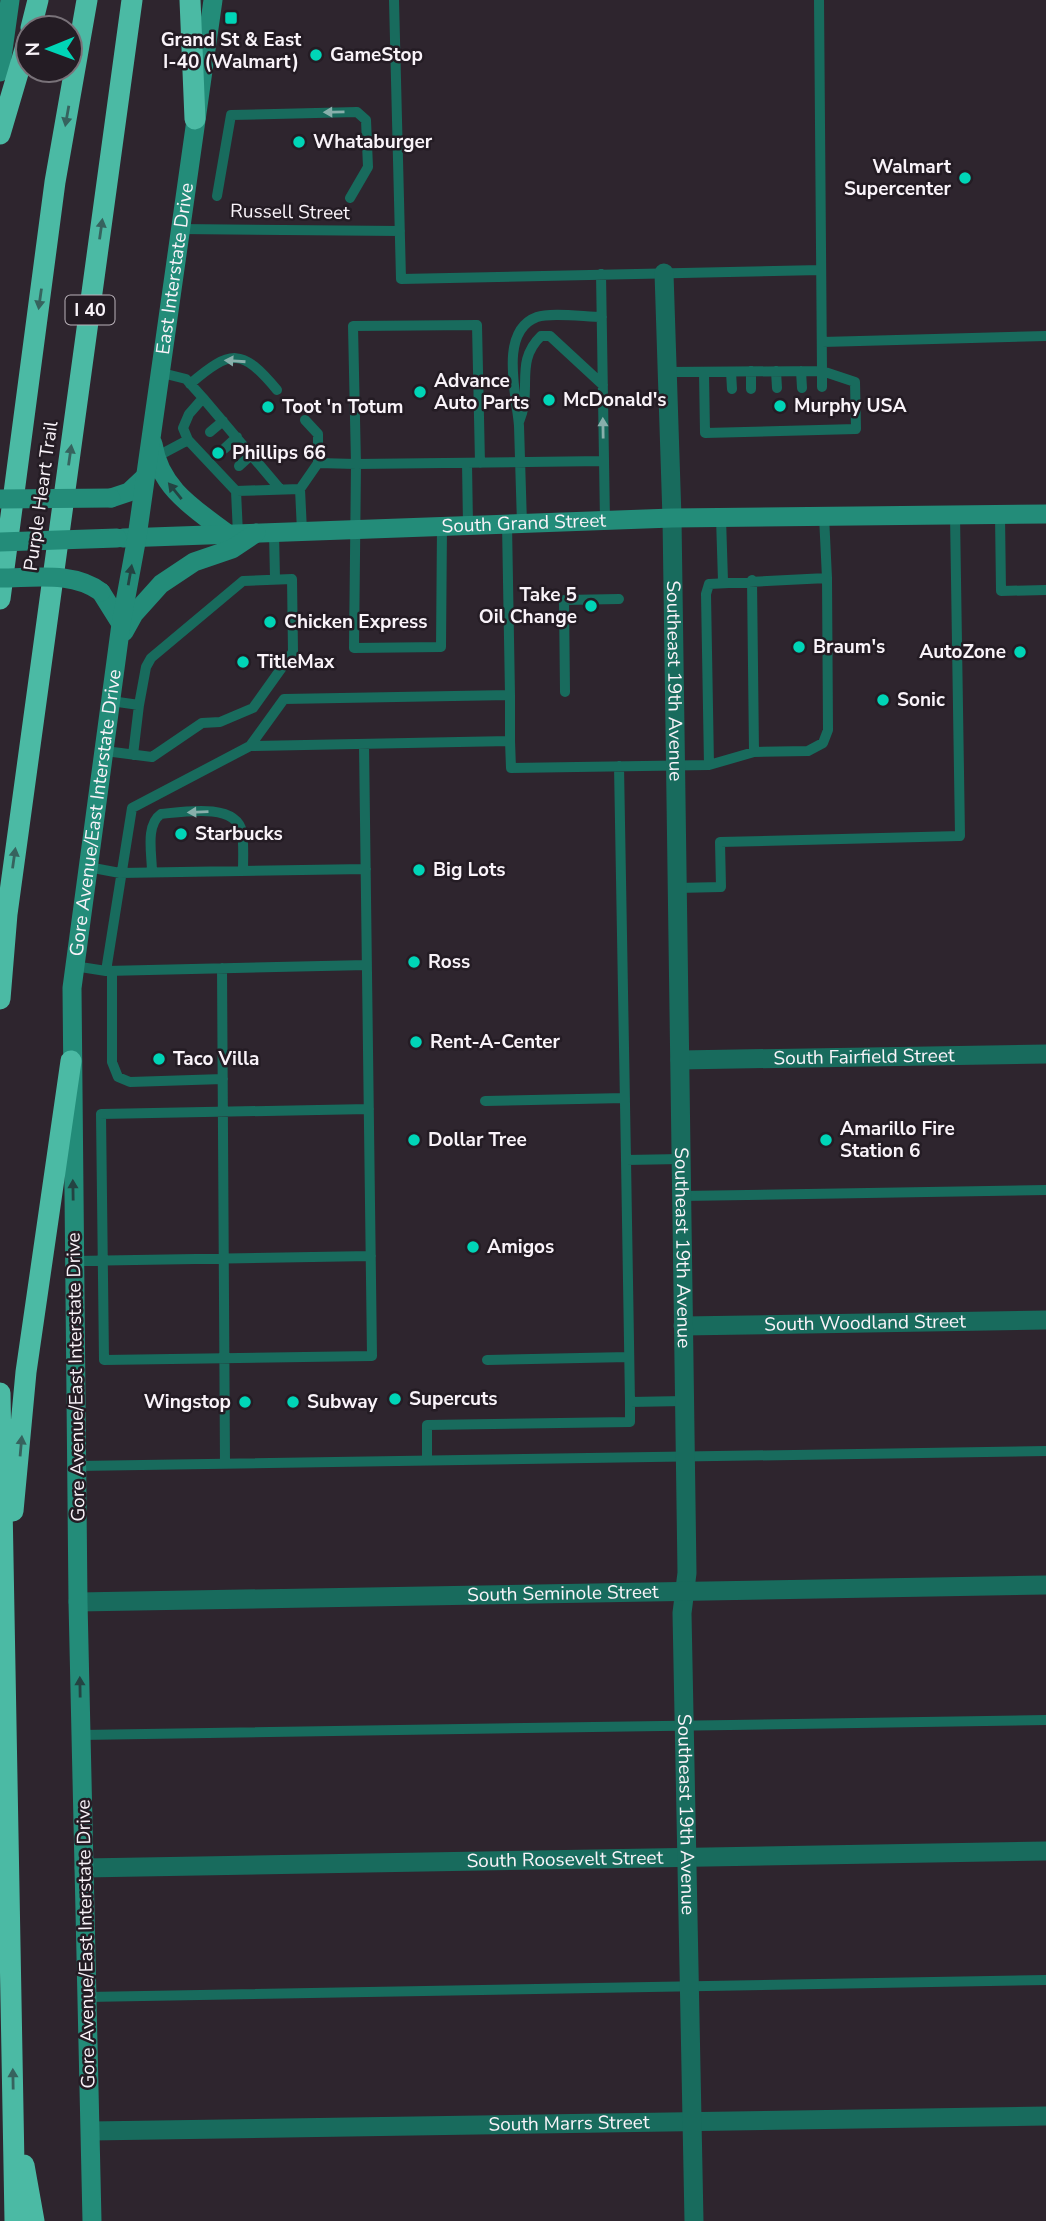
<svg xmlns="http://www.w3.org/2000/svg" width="1046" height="2221" font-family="'Nunito Sans',sans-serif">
<rect width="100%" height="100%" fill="#2e252e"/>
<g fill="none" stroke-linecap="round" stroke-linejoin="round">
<!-- service -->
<path stroke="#186b5d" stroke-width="10" d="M394 0 401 279 821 270
M217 196 231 115 357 112 366 120 368 167 350 198
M179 229 400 231
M601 274 605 521
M822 342 1046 336
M751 371V389
M776 371 777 388
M801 371 802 388
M158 372 186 379 203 398
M667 372 822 371 819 0
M704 372 705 433 856 429 855 382 822 371V387
M731 372 732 389
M190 384C231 349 242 348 277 390
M305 420 318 434V463
M519 422C533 389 514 362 541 336H550L603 385
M210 432 223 421
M188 440 183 428 189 414 203 398 280 489
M224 449 237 437
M156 457 188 440 236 491
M467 463 468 525
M480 463 477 325 353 326 356 464 604 461
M239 466 251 455
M300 489 302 531
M1000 515 1001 591 1046 590
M721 518 723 581
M507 524 510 695
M522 524C521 491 520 459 519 426 517 397 498 331 537 317 551 312 586 317 602 317
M274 532 275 579
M238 534 236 491 300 489 318 463 356 464 354 648 441 647 442 526
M752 580 754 752
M565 692 564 600 619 599
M510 695V741L250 746 284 699Z
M111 701 139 705 133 755
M510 741 511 768 709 765 706 594 709 584 827 578 824 516
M364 744 372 1356 104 1360 101 1114 369 1109
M105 751 152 757 202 723 220 722 253 708 293 652 292 579 243 581 151 658 146 667 139 705
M709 765 754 752 808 751 823 743 828 730 827 578
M619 766 626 1160 681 1159
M88 867 120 873 366 869
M152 872C152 855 145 825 161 814 182 812 236 802 242 832 244 844 243 859 243 871
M677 888 721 887 720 842 960 836 955 515
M74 966 106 971 132 808 250 746
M222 968 225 1464
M106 971 367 965
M112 971V1062L118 1077 130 1082 223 1079
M485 1101 625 1098
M626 1160 630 1402 684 1401
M681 1196 1046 1190
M75 1261 371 1256
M487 1360 629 1357
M427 1461V1425L630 1422V1402
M77 1466 1046 1451
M81 1735 1046 1720
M87 1997 1046 1980"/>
<!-- minor -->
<g stroke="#186b5d" stroke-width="19">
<path id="s1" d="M680 1060 1046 1054"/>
<path id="s2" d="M683 1326 1046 1320"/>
<path id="s3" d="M84 1868 1046 1851"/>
<path id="s4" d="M91 2131 1046 2116"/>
</g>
<!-- tertiary -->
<g stroke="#186b5d" stroke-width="19">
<path id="s5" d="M664 273 672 518 687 1573 682 1613 694 2221"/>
<path id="s6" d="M78 1602 1046 1585"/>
</g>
<!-- secondary -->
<g stroke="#238c79" stroke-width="19">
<path d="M0 72 10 0"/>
<path d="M153 444C160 489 195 509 228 534"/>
<path d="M111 498 129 492 145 477"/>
<path id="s7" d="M123 538 672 518 1046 514"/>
<path d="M101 592 121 624"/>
<path d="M124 632 134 614 161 584 194 562 232 549 256 533"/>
<path id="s8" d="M92 2221 78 1602 72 988 121 624 137 537 213 0"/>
</g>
<!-- motorway -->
<path stroke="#4bbaa4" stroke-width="21" d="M190 0 195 119
M31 28 38 0
M0 134 28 39
M0 599 55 182 87 0
M0 999 7 914 132 0
M0 1393 15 2221
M13 1511 26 1372 71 1061
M24 2165 34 2221"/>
<!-- secondary-bridge -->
<path stroke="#238c79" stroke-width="19" d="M0 499 111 498
M0 542 117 538
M0 578C34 578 73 571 101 592"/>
</g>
<!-- one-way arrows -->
<defs><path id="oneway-solid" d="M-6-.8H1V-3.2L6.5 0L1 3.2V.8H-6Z" transform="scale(1.75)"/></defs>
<g fill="#88afab">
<use href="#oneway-solid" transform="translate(334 112) rotate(179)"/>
<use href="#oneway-solid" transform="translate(235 361) rotate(-176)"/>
<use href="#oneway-solid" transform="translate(603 428) rotate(-91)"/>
<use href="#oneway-solid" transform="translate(198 812) rotate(178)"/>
</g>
<g fill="#36635e">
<use href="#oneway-solid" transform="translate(67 116) rotate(100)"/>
<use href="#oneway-solid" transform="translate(101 229) rotate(-82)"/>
<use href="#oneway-solid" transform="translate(40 299) rotate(98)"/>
<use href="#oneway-solid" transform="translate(70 455) rotate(-82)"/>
<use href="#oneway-solid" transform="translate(14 858) rotate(-82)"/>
<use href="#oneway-solid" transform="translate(21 1446) rotate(-85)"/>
<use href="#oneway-solid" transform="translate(13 2079) rotate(-91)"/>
</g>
<g fill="#244342">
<use href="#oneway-solid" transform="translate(175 491) rotate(-129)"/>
<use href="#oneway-solid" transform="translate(130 575) rotate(-80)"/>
<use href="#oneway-solid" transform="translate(73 1190) rotate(-91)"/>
<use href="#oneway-solid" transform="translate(80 1687) rotate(-91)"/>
</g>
<!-- markers -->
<g fill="#00d5b7" stroke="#241c24" stroke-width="2.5">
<rect x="224" y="11" width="14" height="14" rx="3.5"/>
<circle cx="316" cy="55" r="7"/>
<circle cx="299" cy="142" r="7"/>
<circle cx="965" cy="178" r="7"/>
<circle cx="420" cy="392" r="7"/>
<circle cx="549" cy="400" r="7"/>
<circle cx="780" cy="406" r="7"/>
<circle cx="268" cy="407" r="7"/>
<circle cx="218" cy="453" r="7"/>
<circle cx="591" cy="606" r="7"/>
<circle cx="270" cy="622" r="7"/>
<circle cx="799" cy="647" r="7"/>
<circle cx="1020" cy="652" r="7"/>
<circle cx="243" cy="662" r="7"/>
<circle cx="883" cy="700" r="7"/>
<circle cx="181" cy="834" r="7"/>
<circle cx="419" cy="870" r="7"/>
<circle cx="414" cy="962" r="7"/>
<circle cx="416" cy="1042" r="7"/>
<circle cx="159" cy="1059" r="7"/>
<circle cx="414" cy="1140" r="7"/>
<circle cx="826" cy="1140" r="7"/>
<circle cx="473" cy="1247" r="7"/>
<circle cx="395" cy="1399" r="7"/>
<circle cx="245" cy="1402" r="7"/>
<circle cx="293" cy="1402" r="7"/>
</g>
<g text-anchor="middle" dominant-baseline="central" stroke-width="5" stroke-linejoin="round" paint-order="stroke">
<!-- shield labels -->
<rect fill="#241c24" stroke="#b9b2b9" stroke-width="2" x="65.5" y="295.5" width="49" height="29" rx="5"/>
<g font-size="18" font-weight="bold" fill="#f9f3f9">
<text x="90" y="310">I 40</text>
</g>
<!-- poi labels -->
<g font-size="19" font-weight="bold" fill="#f9f3f9" stroke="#241c24" text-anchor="start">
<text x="231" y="40" text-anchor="middle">Grand St &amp; East<tspan x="231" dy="22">I-40 (Walmart)</tspan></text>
<text x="330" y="55">GameStop</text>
<text x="313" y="142">Whataburger</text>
<text x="951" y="167" text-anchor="end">Walmart<tspan x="951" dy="22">Supercenter</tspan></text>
<text x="434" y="381">Advance<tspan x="434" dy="22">Auto Parts</tspan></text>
<text x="563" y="400">McDonald's</text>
<text x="794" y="406">Murphy USA</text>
<text x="282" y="407">Toot 'n Totum</text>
<text x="232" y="453">Phillips 66</text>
<text x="577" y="595" text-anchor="end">Take 5<tspan x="577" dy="22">Oil Change</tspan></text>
<text x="284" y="622">Chicken Express</text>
<text x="813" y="647">Braum's</text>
<text x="1006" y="652" text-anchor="end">AutoZone</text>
<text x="257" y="662">TitleMax</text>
<text x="897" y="700">Sonic</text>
<text x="195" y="834">Starbucks</text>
<text x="433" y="870">Big Lots</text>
<text x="428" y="962">Ross</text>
<text x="430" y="1042">Rent-A-Center</text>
<text x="173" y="1059">Taco Villa</text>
<text x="840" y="1129">Amarillo Fire<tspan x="840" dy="22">Station 6</tspan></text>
<text x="428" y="1140">Dollar Tree</text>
<text x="487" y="1247">Amigos</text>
<text x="409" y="1399">Supercuts</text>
<text x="231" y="1402" text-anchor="end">Wingstop</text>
<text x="307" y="1402">Subway</text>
</g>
<!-- street labels -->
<g font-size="19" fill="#f9f3f9" stroke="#241c24">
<text transform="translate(290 212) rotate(1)">Russell Street</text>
<text stroke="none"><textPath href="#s8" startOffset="1960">East Interstate Drive</textPath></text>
<text transform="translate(41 496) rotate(-82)">Purple Heart Trail</text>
<text stroke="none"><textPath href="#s7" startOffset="401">South Grand Street</textPath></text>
<text stroke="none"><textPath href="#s5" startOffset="408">Southeast 19th Avenue</textPath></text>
<text stroke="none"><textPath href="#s8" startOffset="1410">Gore Avenue/East Interstate Drive</textPath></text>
<text stroke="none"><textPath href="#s1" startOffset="184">South Fairfield Street</textPath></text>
<text stroke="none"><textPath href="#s5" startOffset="975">Southeast 19th Avenue</textPath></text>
<text stroke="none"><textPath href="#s2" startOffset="182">South Woodland Street</textPath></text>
<text transform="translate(76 1377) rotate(-91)">Gore Avenue/East Interstate Drive</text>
<text stroke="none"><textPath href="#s6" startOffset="485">South Seminole Street</textPath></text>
<text stroke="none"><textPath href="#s5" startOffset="1542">Southeast 19th Avenue</textPath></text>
<text stroke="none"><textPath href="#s3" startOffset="481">South Roosevelt Street</textPath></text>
<text transform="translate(86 1944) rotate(-91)">Gore Avenue/East Interstate Drive</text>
<text stroke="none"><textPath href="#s4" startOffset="478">South Marrs Street</textPath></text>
</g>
</g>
<!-- north arrow -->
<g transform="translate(49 49) rotate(269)"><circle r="33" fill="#241c24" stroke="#797279" stroke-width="2"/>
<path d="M0-5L12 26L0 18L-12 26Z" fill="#00d5b7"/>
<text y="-10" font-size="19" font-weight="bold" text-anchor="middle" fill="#f9f3f9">N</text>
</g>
</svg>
